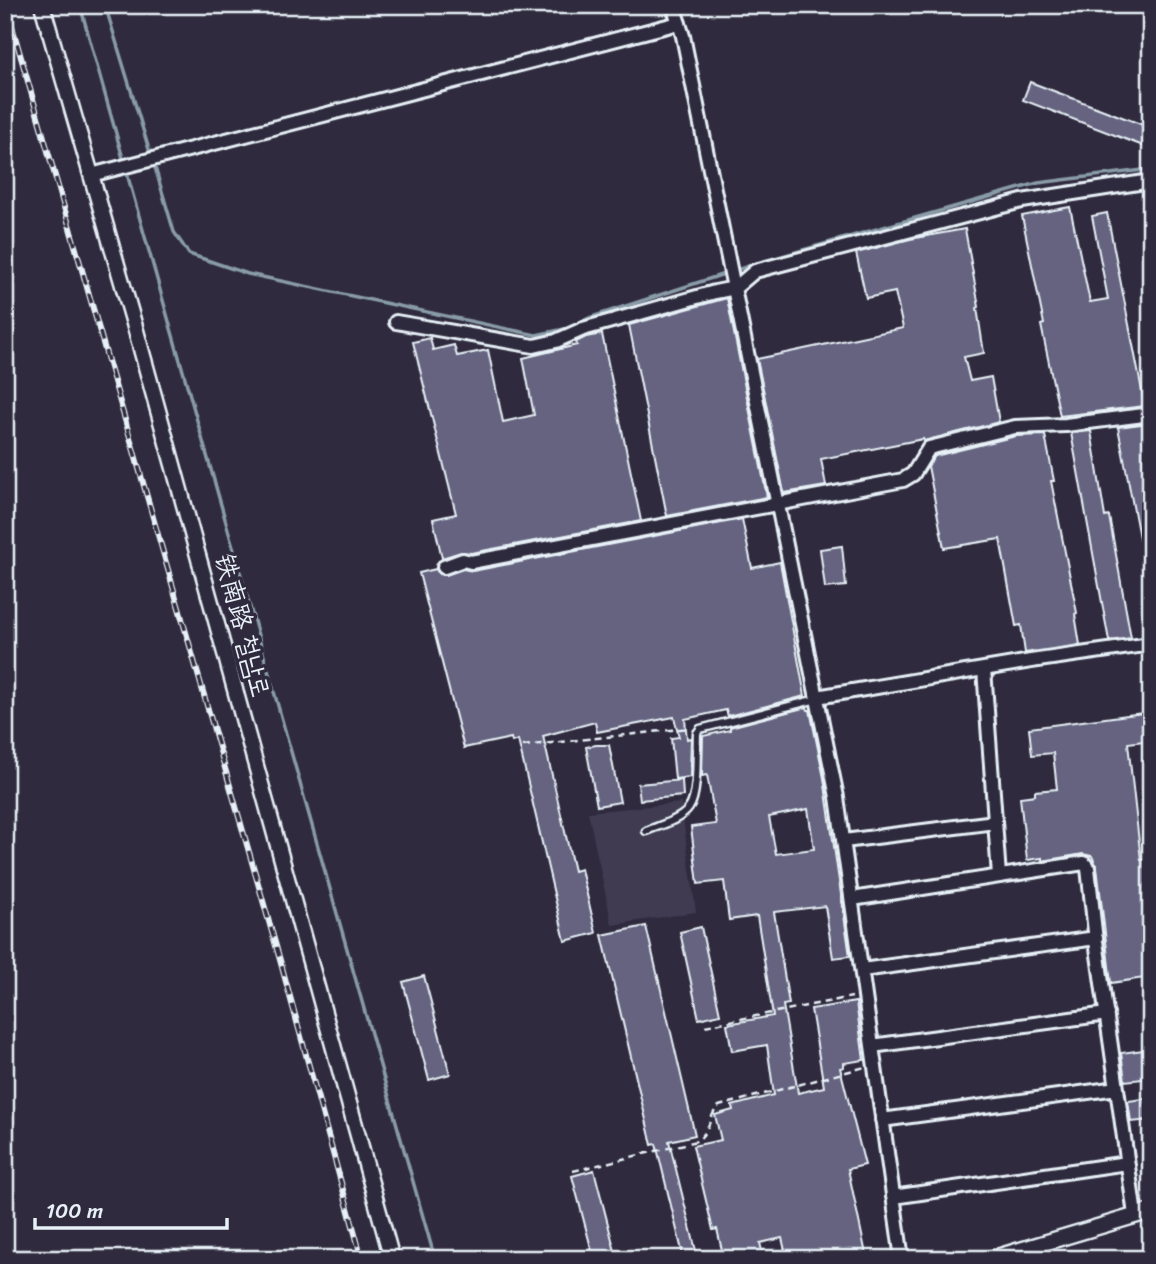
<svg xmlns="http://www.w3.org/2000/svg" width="1156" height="1264" font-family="Sriracha,'LXGW WenKai TC','Poor Story',sans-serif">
<rect width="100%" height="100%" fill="#2f2a3d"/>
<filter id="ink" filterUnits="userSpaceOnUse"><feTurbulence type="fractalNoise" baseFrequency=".0143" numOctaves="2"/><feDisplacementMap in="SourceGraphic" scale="14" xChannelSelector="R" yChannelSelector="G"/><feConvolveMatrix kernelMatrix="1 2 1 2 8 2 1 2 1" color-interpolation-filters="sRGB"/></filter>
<g filter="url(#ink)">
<!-- built -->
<path fill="#3f3b51" d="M681 803 696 912 612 925 588 812Z"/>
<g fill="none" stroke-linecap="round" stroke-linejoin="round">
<!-- stream -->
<path stroke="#899ca8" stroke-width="3.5" d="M80 5 124 162
M105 5 151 156
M154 164 174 232 189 254 248 274 536 335 569 328 589 318 761 262 1038 183 1151 169
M126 170 435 1259"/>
</g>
<!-- building -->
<path fill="#65647f" stroke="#e8f1f8" stroke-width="2" fill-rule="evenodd" d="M1030 82 1151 128V149L1023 100Z
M1070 207 1090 302 1108 299 1092 216 1107 213 1145 406 1060 416 1041 325 1044 324 1022 216Z
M965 229 979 307 977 308 984 353 964 357 970 381 991 377 999 422 924 441 923 439 821 459 826 486 784 493 757 359 903 328 895 292 866 298 856 253 910 239Z
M727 298 767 497 667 516 629 325Z
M602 334 641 521 471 553 461 552 442 558 433 519 456 514 413 342 430 338 433 350 454 345 457 356 488 350 503 422 534 415 523 358 577 345 576 342 586 337Z
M1149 423 1151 573 1146 574 1118 427Z
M1091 431 1105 517 1109 516 1131 638 1109 641 1071 433Z
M1045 435 1054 481H1051L1077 613 1075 614 1080 645 1025 653 1021 625 1016 626 1000 539 944 548 928 466 935 456 1016 436Z
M742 519 752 568 780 562 805 696 728 716 726 710 685 719 687 739 691 738 690 777 675 779 671 738 679 737 674 717 597 732 595 722 543 736 574 871 581 869 596 933 565 941 518 740 512 742 511 738 464 748 419 573 436 569 439 574 446 575 463 569 473 571Z
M842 546 846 586 825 588 820 549Z
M807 707 808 710H810L824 778 850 956 833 958 825 906 774 912 789 1004 783 1005 798 1093 824 1087 811 1009 856 1002 864 1060 844 1063V1067L840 1068 865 1165 848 1169 867 1259H787L782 1238 760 1243 764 1259H724L717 1229 713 1230 693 1146 721 1140 715 1115 733 1110 732 1106 774 1095 767 1045 732 1051 727 1024 773 1016 757 916 729 920 724 881 698 884 691 827 716 824 707 775 702 776 703 736 730 730V727ZM808 809 814 849 776 854 769 817Z
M1151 712V740L1128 743 1141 860 1151 859V977L1111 983 1097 867 1092 856 1083 854 1042 861V858L1027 860 1020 797 1035 795V791L1057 789 1053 753 1032 755 1029 728Z
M596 745H609L620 802 597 806 586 747Z
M682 780 683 796 640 800 638 784Z
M646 926 695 1135 669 1141 698 1259H684L656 1144 652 1145 602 935Z
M701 927 720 1014 699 1019 680 932Z
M424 976 450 1074 429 1080 403 982Z
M1151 1049V1078L1125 1081 1121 1053Z
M1151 1098V1120L1131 1122 1128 1101Z
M594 1170 617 1259H594L572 1176Z"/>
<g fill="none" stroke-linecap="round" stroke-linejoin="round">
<defs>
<path id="service" d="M646 831C658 826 681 820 689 808 699 795 696 750 697 733L700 729 817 699"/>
<path id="minor" d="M673 5 683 36 837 797 902 1259
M91 175 679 23
M396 322 534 346 556 341 583 329 715 292 735 288 755 271 1022 201 1151 181
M444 567 463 560 471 562 903 480 913 474 929 448 1015 427 1066 425 1151 414
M984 669 999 876
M817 697 1031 661 1151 644
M844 841 995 822
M852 899 1084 863 1088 868 1096 941 1135 1215
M862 970 1096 938
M872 1046 1107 1014
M882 1120 1117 1088
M893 1197 1127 1163"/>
<path id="tertiary" d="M42 5 135 327 392 1259
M990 1259 1151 1211"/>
</defs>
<!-- service casing -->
<use href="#service" stroke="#e8f1f8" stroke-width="11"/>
<!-- minor casing -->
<use href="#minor" stroke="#e8f1f8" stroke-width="18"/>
<!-- tertiary casing -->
<use href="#tertiary" stroke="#e8f1f8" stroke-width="19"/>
<!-- path -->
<path stroke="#e8f1f8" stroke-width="2.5" stroke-dasharray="7 5" stroke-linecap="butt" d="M523 746 690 728
M705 1026 852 997
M573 1171 697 1141C712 1129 708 1116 719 1106L865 1067"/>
<!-- service -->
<use href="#service" stroke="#2f2a3d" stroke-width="6"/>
<!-- minor -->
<use href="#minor" stroke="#2f2a3d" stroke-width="12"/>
<!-- tertiary -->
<use href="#tertiary" stroke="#2f2a3d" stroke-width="14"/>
<defs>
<path id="rail" d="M6 5 280 960 362 1259"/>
</defs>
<!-- rail casing -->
<use href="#rail" stroke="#e8f1f8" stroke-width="6"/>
<!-- rail -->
<use href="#rail" stroke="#2f2a3d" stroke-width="3.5" stroke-dasharray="10" stroke-linecap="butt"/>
</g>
</g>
<g text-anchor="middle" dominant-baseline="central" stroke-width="7" stroke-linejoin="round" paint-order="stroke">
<!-- street labels -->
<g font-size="26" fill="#e8f1f8" stroke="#2f2a3d">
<text transform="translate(243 625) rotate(75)">铁南路 철남로</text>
</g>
</g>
<!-- margin -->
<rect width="1156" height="1264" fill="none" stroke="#2f2a3d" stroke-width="28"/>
<rect x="14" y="14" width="1128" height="1236" fill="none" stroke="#e8f1f8" stroke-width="2.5" filter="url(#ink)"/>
<!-- scale -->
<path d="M35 1218v10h192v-10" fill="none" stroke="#e8f1f8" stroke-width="3.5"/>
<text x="46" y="1218" font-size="21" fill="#e8f1f8" stroke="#2f2a3d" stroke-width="5" paint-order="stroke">100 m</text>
</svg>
